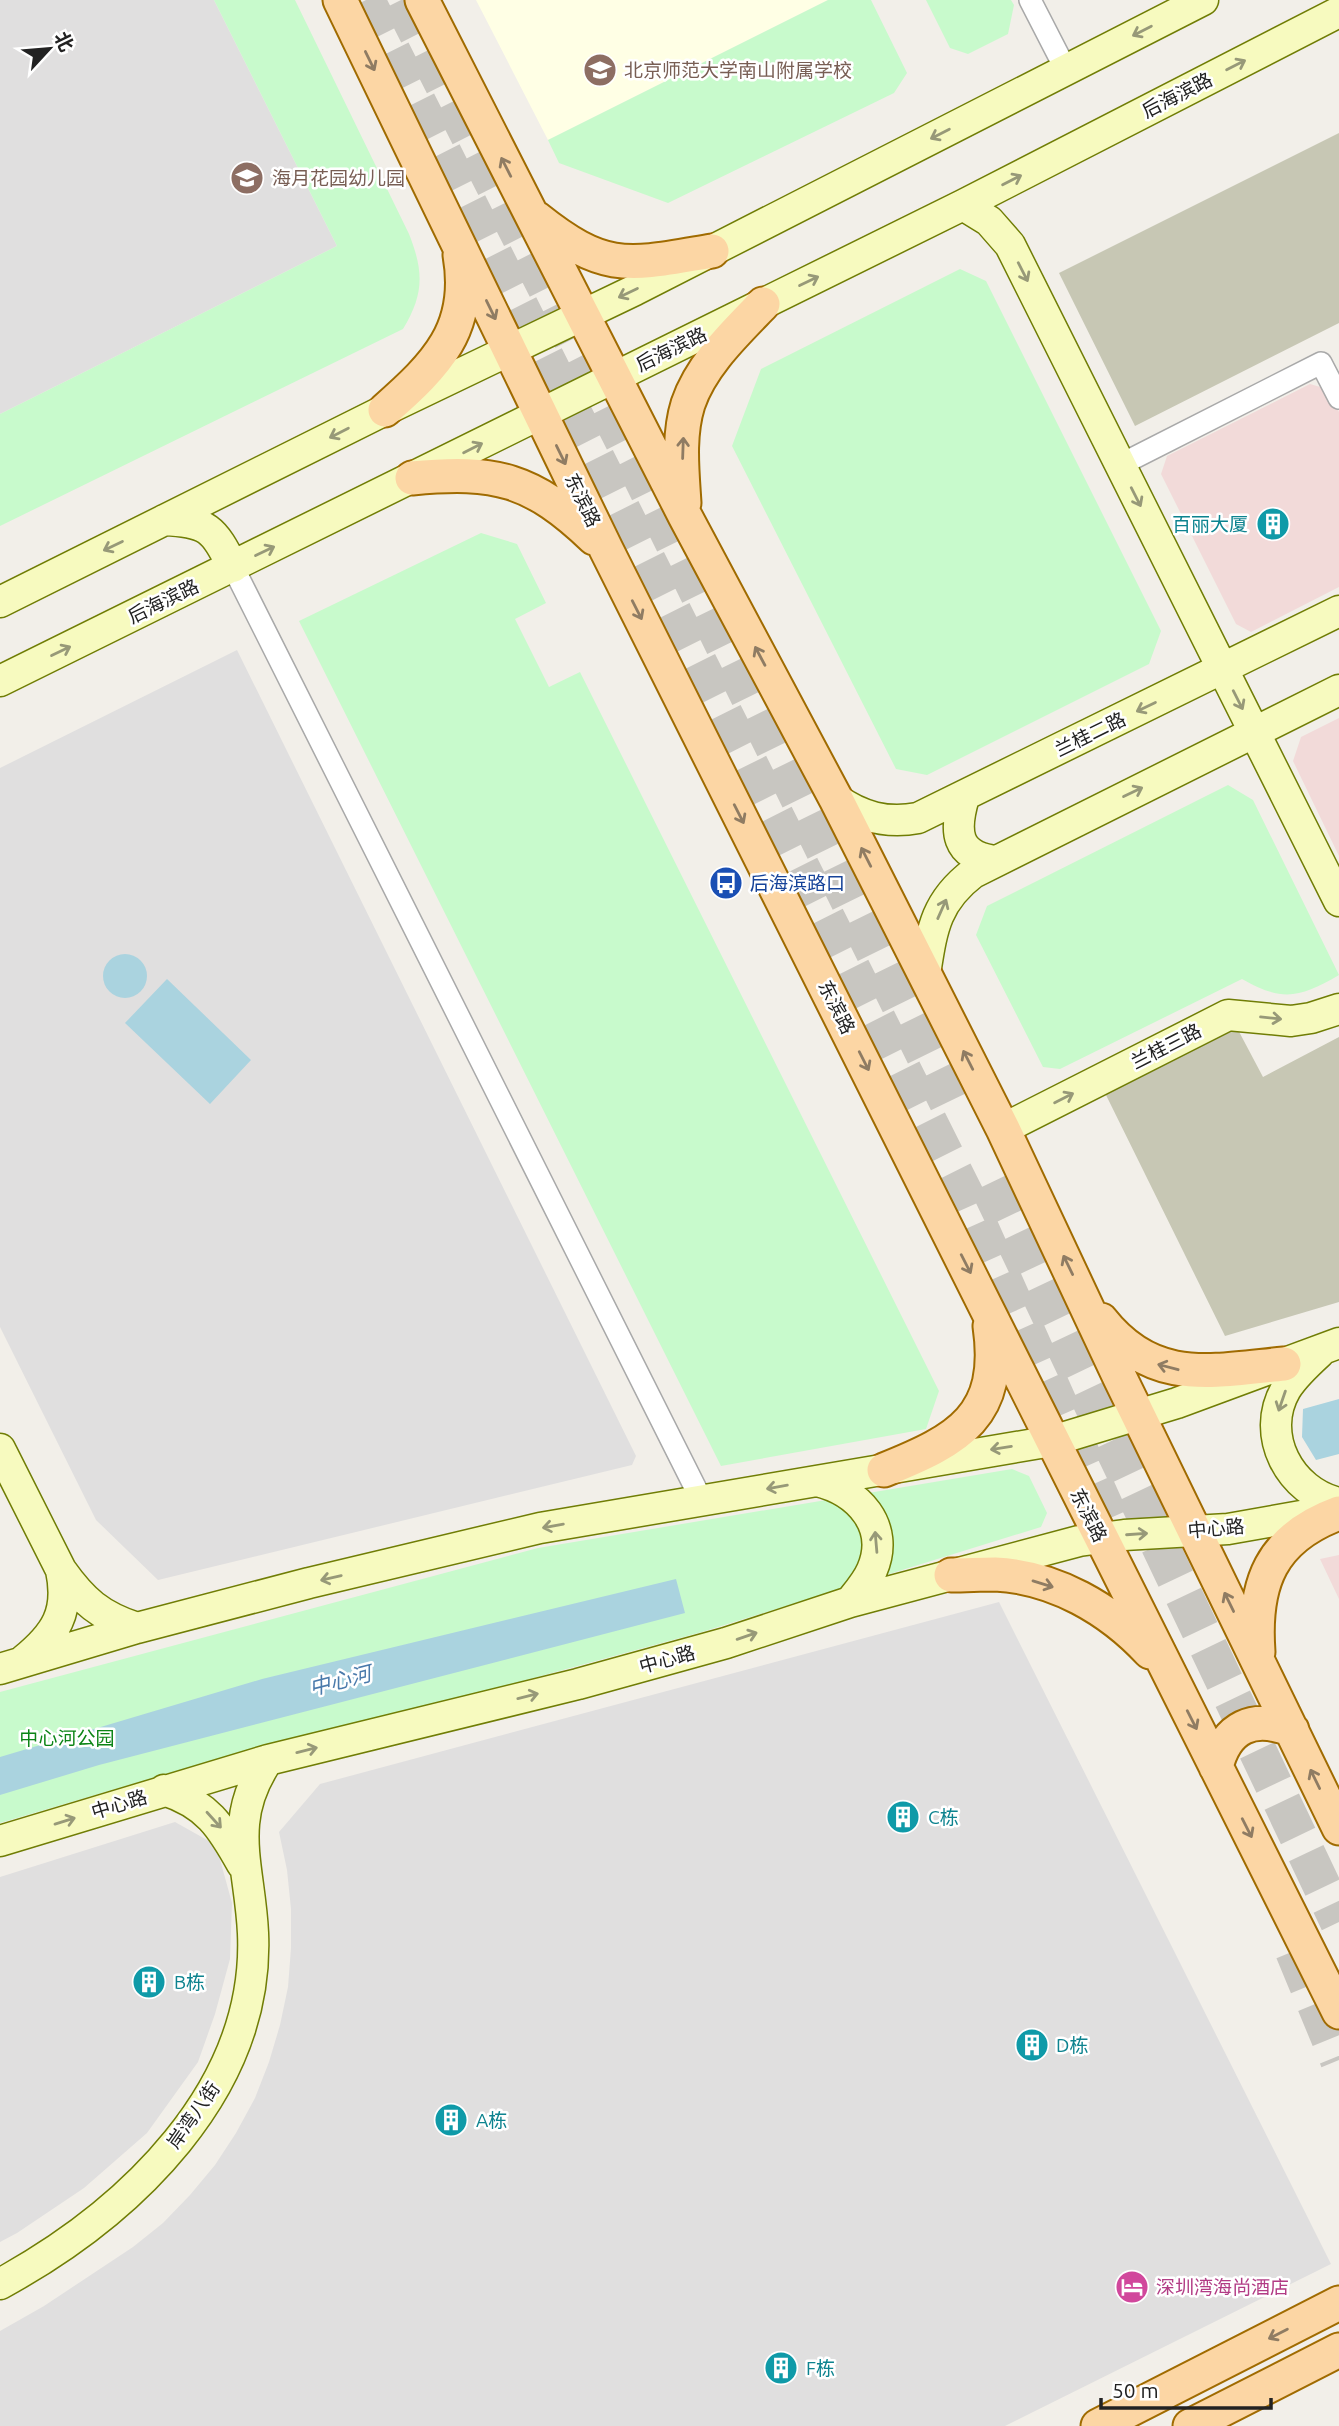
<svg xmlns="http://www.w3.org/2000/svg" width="1339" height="2426" font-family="Ubuntu,'Noto Sans SC',sans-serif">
<rect width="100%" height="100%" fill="#f2efe9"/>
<!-- residential -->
<path fill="#e0dfdf" d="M0 0H214L337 246 0 414Z
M237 650 636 1456 632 1465 158 1580 96 1520 0 1327V768Z
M999 1602 1331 2264 1005 2426H0V2331L44 2306 133 2247 163 2223 190 2195 215 2165 236 2133 255 2098 269 2062 280 2025 288 1987 291 1948V1909L287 1870 279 1832 320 1784Z
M175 1822 216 1845 232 1903 230 1959 215 2014 198 2062 147 2133 84 2188 17 2233 0 2242V1877Z"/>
<!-- commercial -->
<path fill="#f2dad9" d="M1310 384 1327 389 1339 412V587L1251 632 1236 624 1161 474 1167 456Z
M1339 718V856L1293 761 1301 737Z
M1339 1555V1599L1320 1559Z"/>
<!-- education -->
<path fill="#ffffe5" d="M476 0H828L548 140Z"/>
<!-- construction -->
<path fill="#c7c7b4" d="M1339 133V323L1135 426 1059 273Z
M1236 1026 1263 1077 1339 1037V1302L1225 1336 1105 1093Z"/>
<!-- park -->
<path fill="#c8facc" d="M214 0H295L409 234C424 272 424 294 403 329L0 526V414L337 246Z
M828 0H871L907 73 894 93 668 203 559 163 548 140Z
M926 0H1011L1014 5 1008 34 968 54 950 48Z
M960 269 986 281 1161 631 1149 664 927 775 896 769 732 446 761 369Z
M481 533 517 544 546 603 515 619 549 687 580 672 939 1391 926 1429 721 1466 299 621Z
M1228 785 1253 800 1339 975C1300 998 1282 1002 1242 979L1060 1069 1043 1067 976 935 987 906Z
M1012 1469 1029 1476 1047 1513 1041 1527 702 1632 486 1691 224 1757 0 1823V1692L538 1548Z"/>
<!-- water -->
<path fill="#aad3df" d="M103 976a22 22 0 1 1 44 0a22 22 0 1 1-44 0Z
M167 979 251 1060 210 1104 125 1023Z
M1339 1399V1454L1316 1460 1302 1437 1303 1409Z
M676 1579 685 1613 99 1765 0 1795V1757L262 1679Z"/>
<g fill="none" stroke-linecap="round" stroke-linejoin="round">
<!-- highway-tunnel -->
<path stroke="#c8c6c1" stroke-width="38" stroke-dasharray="38 19" stroke-linecap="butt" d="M366 0 965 1195 1123 1548
M401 0 633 459 948 1102
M988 1184 1339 1922
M1294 1951 1339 2060"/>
<defs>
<path id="street" d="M1030 0 1066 70
M1120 465 1321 363 1339 398
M233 567 701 1499"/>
<path id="secondary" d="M963 205 989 221 1010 245 1339 901
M164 520C208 522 213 528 233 567
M0 602 385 410 635 290 1203 0
M0 681 963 205 1339 12
M964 797C954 831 955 856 996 861
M836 799C861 817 887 824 918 818L1339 611
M925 974C932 930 935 902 973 873L1339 690
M1003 1129 1228 1015 1291 1021 1311 1018 1339 1009
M1319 1353C1307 1364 1294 1376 1286 1389 1259 1435 1290 1492 1339 1503
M0 1449 61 1570C83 1601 100 1616 137 1628
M817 1481C858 1491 891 1526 872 1570 867 1582 858 1592 850 1602
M24 1660C56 1634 70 1612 61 1570
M0 1669 137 1628 309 1583 540 1528 1052 1441 1177 1403 1339 1343
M164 1790C207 1804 221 1826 242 1864
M0 1841 268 1760 578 1684 726 1643 850 1602 1079 1541 1124 1535 1228 1529 1335 1510
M0 2284C128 2214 260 2091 253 1933 250 1866 226 1821 268 1760"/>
<path id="primary" d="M340 0 606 549 1339 2012
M422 0 685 516 836 799 1003 1129 1120 1378 1339 1828
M536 218C606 274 629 265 712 251
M385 410C436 365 473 329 460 255
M412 478C496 470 532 479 594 538
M684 503C682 471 678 436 688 404 701 365 735 333 763 304
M1101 1320C1153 1386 1211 1371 1284 1364
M884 1470C959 1440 1003 1416 990 1326
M951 1575C966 1575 980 1574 995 1574 1055 1577 1110 1609 1150 1652
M1258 1652C1253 1583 1271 1538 1339 1513
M1216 1767C1226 1727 1253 1714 1292 1730
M1098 2426 1339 2303
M1190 2426 1339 2350"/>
</defs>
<!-- street casing -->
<use href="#street" stroke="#a9a9a9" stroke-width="24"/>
<!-- secondary casing -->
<use href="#secondary" stroke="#707d05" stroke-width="33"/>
<!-- primary casing -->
<use href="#primary" stroke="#a06b00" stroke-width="37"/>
<!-- street -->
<use href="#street" stroke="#fff" stroke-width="21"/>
<!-- secondary -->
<use href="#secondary" stroke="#f7fabf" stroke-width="30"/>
<!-- primary -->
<use href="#primary" stroke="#fcd6a4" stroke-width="33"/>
</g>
<!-- one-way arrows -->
<defs><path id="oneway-shaft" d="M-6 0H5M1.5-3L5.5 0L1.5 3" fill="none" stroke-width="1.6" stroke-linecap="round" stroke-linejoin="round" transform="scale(1.75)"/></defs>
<g stroke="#979978">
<use href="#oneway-shaft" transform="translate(1142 31) rotate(153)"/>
<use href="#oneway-shaft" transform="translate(1236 65) rotate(-27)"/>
<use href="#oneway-shaft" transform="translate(940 134) rotate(153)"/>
<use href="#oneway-shaft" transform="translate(1012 180) rotate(-27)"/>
<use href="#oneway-shaft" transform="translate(1023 272) rotate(63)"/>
<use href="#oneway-shaft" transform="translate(809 281) rotate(-26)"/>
<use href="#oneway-shaft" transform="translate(628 293) rotate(154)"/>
<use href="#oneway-shaft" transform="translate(339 433) rotate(153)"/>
<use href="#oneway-shaft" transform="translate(473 448) rotate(-27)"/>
<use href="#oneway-shaft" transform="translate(1136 497) rotate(63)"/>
<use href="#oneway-shaft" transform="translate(113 546) rotate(154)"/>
<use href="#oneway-shaft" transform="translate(265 551) rotate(-26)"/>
<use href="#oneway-shaft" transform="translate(61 651) rotate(-26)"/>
<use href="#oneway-shaft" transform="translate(1238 700) rotate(63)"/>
<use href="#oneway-shaft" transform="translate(1146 707) rotate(154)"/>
<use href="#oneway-shaft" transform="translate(1133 792) rotate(-26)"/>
<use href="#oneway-shaft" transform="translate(942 909) rotate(-66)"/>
<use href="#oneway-shaft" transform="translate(1271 1018) rotate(6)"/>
<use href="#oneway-shaft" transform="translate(1064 1098) rotate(-27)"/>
<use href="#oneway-shaft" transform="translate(1282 1401) rotate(109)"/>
<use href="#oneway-shaft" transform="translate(1001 1448) rotate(171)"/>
<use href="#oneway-shaft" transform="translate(777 1487) rotate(170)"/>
<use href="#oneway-shaft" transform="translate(553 1526) rotate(170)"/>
<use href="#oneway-shaft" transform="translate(1137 1534) rotate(-4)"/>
<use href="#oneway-shaft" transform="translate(876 1542) rotate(-95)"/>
<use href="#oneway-shaft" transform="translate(331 1578) rotate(167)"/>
<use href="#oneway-shaft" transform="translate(747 1636) rotate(-19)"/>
<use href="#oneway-shaft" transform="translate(528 1696) rotate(-14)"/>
<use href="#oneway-shaft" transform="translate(307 1750) rotate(-14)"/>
<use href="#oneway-shaft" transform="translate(214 1820) rotate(48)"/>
<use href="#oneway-shaft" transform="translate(65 1821) rotate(-17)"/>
</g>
<g stroke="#8f7c63">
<use href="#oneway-shaft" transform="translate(370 61) rotate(64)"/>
<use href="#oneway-shaft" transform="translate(506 167) rotate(-117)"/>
<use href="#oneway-shaft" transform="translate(491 310) rotate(64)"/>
<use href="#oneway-shaft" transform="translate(683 448) rotate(-88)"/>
<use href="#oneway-shaft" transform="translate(561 455) rotate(64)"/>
<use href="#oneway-shaft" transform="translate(637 610) rotate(63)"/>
<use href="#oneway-shaft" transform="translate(760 656) rotate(-118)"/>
<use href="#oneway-shaft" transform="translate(739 814) rotate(63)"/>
<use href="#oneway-shaft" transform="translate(866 857) rotate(-117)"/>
<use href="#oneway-shaft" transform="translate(968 1060) rotate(-117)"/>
<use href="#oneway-shaft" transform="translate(864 1061) rotate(63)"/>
<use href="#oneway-shaft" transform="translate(966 1264) rotate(63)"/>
<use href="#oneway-shaft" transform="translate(1068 1265) rotate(-116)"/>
<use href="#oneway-shaft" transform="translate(1168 1367) rotate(-165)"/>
<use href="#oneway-shaft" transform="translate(1043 1584) rotate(17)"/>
<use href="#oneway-shaft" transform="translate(1229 1602) rotate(-116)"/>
<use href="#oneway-shaft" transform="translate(1192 1720) rotate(63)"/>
<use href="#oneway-shaft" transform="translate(1315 1779) rotate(-116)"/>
<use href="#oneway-shaft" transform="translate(1247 1828) rotate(63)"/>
<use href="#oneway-shaft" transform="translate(1278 2334) rotate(153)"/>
</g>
<!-- icons -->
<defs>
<symbol id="school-disc" viewBox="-11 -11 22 22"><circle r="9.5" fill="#8d6e63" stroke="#fff"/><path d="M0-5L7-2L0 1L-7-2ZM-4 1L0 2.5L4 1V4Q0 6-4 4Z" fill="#fff"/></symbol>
<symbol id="building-disc" viewBox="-11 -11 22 22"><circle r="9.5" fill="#0f9aa8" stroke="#fff"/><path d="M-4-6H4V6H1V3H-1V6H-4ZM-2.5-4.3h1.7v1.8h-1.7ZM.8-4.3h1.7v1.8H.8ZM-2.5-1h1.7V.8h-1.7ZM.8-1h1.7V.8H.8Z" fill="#fff"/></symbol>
<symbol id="bus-disc" viewBox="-11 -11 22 22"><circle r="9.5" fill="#1a4fb4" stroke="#fff"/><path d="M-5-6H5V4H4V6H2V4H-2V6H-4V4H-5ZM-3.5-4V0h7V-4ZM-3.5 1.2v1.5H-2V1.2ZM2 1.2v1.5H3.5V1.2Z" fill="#fff"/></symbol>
<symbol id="hotel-disc" viewBox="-11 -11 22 22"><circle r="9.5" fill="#d1479c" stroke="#fff"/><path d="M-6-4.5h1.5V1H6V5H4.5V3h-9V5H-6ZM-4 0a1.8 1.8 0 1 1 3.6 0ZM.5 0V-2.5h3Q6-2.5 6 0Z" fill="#fff"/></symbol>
</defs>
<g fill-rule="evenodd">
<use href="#school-disc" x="581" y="51" width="38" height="38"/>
<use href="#school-disc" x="228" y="159" width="38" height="38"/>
<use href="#building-disc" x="1254" y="505" width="38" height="38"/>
<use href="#bus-disc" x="707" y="864" width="38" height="38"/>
<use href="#building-disc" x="884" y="1798" width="38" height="38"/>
<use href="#building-disc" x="130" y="1963" width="38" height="38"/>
<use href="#building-disc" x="1013" y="2026" width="38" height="38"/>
<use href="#building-disc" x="432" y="2101" width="38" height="38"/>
<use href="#hotel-disc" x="1113" y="2268" width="38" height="38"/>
<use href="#building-disc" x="762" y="2349" width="38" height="38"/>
</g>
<g text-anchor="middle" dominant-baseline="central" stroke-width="5" stroke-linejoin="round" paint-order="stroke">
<!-- education labels -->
<g font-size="19" fill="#785e54" stroke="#fff" text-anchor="start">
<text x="624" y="70">北京师范大学南山附属学校</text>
<text x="272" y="178">海月花园幼儿园</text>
</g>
<!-- street labels -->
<g font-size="19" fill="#222" stroke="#fff">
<text transform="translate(1177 95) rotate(-27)">后海滨路</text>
<text transform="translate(671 349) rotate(-26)">后海滨路</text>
<text transform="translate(583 500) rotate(64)">东滨路</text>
<text transform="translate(163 601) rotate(-26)">后海滨路</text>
<text transform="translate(1090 734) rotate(-26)">兰桂二路</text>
<text transform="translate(837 1007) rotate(63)">东滨路</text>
<text transform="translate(1166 1046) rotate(-27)">兰桂三路</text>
<text transform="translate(1089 1515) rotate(63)">东滨路</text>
<text transform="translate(1216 1528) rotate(-5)">中心路</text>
<text transform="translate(667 1659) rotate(-15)">中心路</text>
<text transform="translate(119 1804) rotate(-17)">中心路</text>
<text transform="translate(193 2115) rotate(-55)">岸湾八街</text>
</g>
<!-- culture labels -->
<g font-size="19" fill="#0d838f" stroke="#fff" text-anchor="start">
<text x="1248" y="524" text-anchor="end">百丽大厦</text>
<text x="928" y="1817">C栋</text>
<text x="174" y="1982">B栋</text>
<text x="1056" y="2045">D栋</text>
<text x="476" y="2120">A栋</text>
<text x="806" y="2368">F栋</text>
</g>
<!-- transit labels -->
<g font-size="19" fill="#164399" stroke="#fff" text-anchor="start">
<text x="750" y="883">后海滨路口</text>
</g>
<!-- park labels -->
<g font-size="19" fill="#0c8416" stroke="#fff">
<text x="67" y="1738">中心河公园</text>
</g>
<!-- hotel labels -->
<g font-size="19" fill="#b23c85" stroke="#fff" text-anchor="start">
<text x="1156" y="2287">深圳湾海尚酒店</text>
</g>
<!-- water labels -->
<g font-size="21" font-style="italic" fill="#4a7aab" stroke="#fff">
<text transform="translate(340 1680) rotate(-14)">中心河</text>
</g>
</g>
<!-- north arrow -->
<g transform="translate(49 49) rotate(64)" stroke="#ffffff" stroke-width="5" paint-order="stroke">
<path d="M0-5L12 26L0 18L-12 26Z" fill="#222222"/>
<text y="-10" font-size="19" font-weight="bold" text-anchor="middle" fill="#222222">北</text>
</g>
<!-- scale -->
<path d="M1101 2398v10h170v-10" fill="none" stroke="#222222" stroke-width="3.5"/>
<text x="1112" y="2398" font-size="21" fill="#222222" stroke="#ffffff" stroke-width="5" paint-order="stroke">50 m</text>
</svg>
